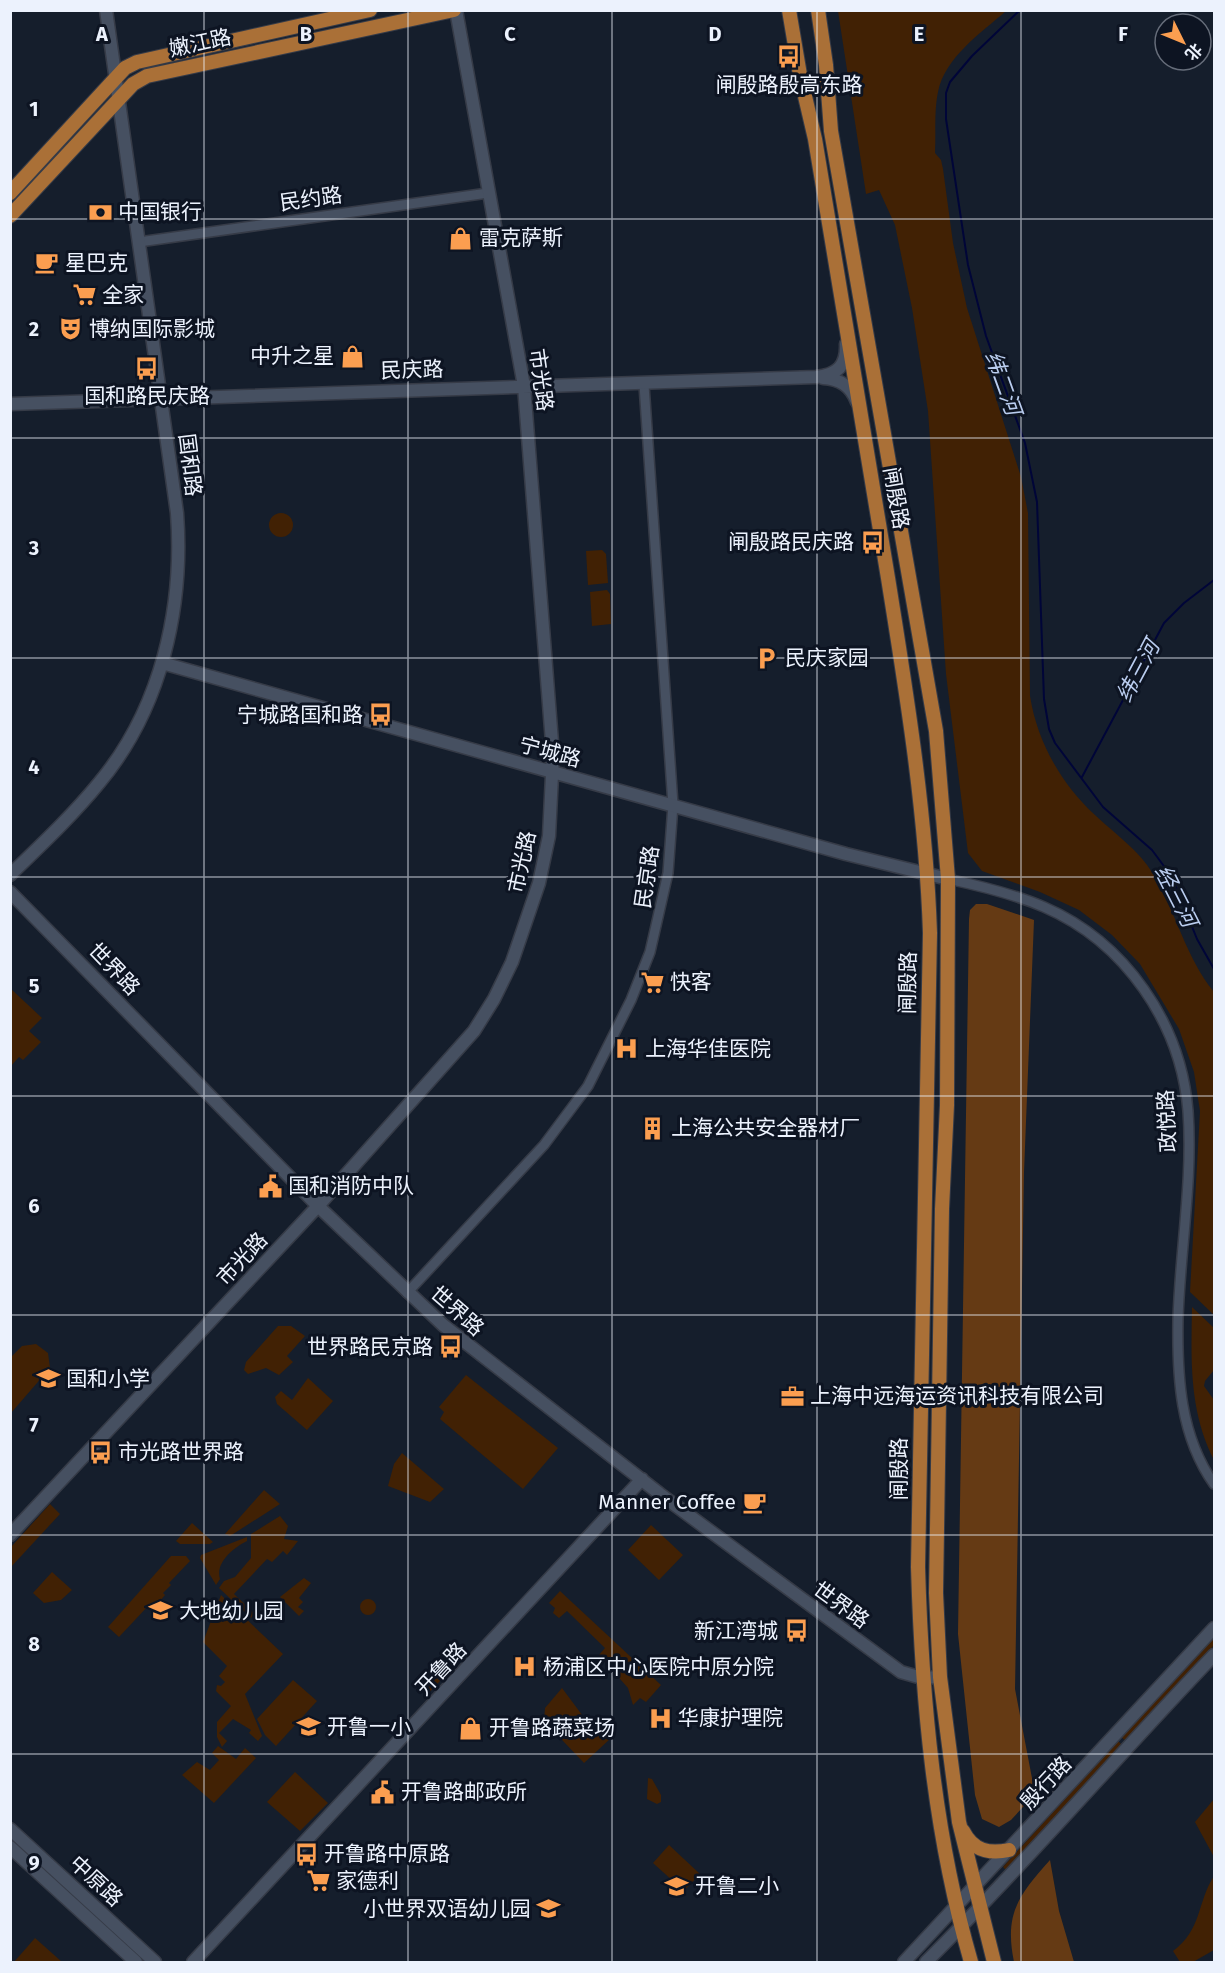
<svg xmlns="http://www.w3.org/2000/svg" width="1225" height="1973" font-family="'Fira Sans','Noto Sans SC',sans-serif">
<rect width="100%" height="100%" fill="#151e2c"/>
<!-- green -->
<path fill="#412104" d="M838 11H1006C981 33 945 57 938 92 934 111 936 133 935 153L941 160 943 169 953 243 967 308 1021 477 1028 513 1030 696C1037 741 1061 784 1095 815 1115 834 1139 850 1153 874 1176 912 1186 958 1214 992V1315L1190 1292 1200 1111 1194 1072 1179 1029 1140 964 1112 935 1079 910 1040 892 982 871 968 853 946 674 928 411 912 308 895 225 879 190 866 194Z
M269 525a12 12 0 1 1 24 0a12 12 0 1 1-24 0Z
M602 550 606 554 608 583 588 585 586 551Z
M607 590 610 594 611 624 592 626 590 592Z
M10 988 42 1018 29 1031 41 1042 23 1060 19 1057 11 1066Z
M1192 1307 1214 1328V1370L1205 1381 1204 1386 1214 1400V1460C1189 1411 1191 1360 1192 1307Z
M278 1326H291L305 1336 287 1356 293 1362 279 1375 266 1368 248 1374 244 1370 246 1362Z
M36 1344 48 1353 50 1368 11 1413V1357L22 1346Z
M466 1375 558 1448 523 1489 440 1419 444 1412 439 1407Z
M308 1378 333 1401 307 1430 277 1404 275 1397 281 1391 292 1400Z
M402 1453 444 1489 430 1502 388 1486 394 1464Z
M264 1490 280 1504 230 1536 225 1534Z
M50 1504 60 1514 11 1567V1547Z
M280 1516 288 1526 284 1539 298 1541 287 1555 283 1551 272 1562 267 1559 234 1594 254 1613 251 1618 219 1588 224 1581 235 1577 251 1558V1534Z
M192 1523 213 1542 210 1544H180L176 1541Z
M651 1525 683 1555 659 1580 628 1550Z
M247 1537V1541C233 1548 215 1563 220 1579L216 1585 200 1558 201 1555Z
M171 1556H186L190 1561 169 1583 171 1585 163 1593 165 1595 154 1608 149 1605 119 1637 108 1627Z
M52 1572 72 1590 61 1600 44 1603 33 1593Z
M304 1578 311 1583 299 1598 303 1602 298 1607 304 1611 299 1616 280 1597Z
M560 1591 661 1685 646 1702 640 1698 633 1705 628 1688 599 1655 605 1648 567 1611 559 1618 553 1613 555 1608 549 1603Z
M221 1595 283 1654 245 1694 262 1736 258 1741 249 1733 251 1730 233 1719 219 1733 227 1741 222 1747 217 1737V1722L231 1706 216 1691 217 1685 221 1686 225 1682 219 1676 227 1666 203 1642Z
M360 1607a8 8 0 1 1 16 0a8 8 0 1 1-16 0Z
M1214 1635V1645L1206 1654 1126 1741 1121 1737Z
M460 1654 463 1656 427 1695 424 1693 432 1669 447 1659 452 1662Z
M293 1680 317 1701 276 1746 265 1735 257 1719Z
M562 1688 594 1731 610 1739 584 1763 544 1721 545 1708Z
M1118 1741 1122 1745 1006 1870 1003 1867Z
M218 1746 236 1759 245 1748 256 1758 214 1803 182 1775 197 1762 210 1770 219 1760 212 1753Z
M295 1772 328 1803 300 1831 267 1802Z
M648 1778 652 1779 661 1795V1802L657 1804 647 1799Z
M1214 1799V1857L1195 1822Z
M669 1845 700 1874 684 1891 653 1863Z
M1214 1876V1950L1193 1962H1180L1173 1951C1202 1930 1197 1902 1214 1876Z
M35 1938 62 1962H14Z"/>
<!-- forest -->
<path fill="#653a14" d="M976 904H987L1034 920 1024 1172 1015 1689 1035 1794 1011 1820 999 1827 982 1819 975 1795 958 1634 969 919 970 910Z
M1050 1860 1059 1911 1074 1962H1014C1004 1913 1019 1895 1050 1860Z"/>
<g fill="none" stroke-linecap="round" stroke-linejoin="round">
<!-- stream -->
<path stroke="#000538" stroke-width="2" d="M1020 10 972 56 950 82 946 93V119L968 265 986 336 1025 443 1037 502 1044 699 1049 729 1055 743 1103 807 1152 850 1172 877 1197 939 1214 969
M1082 777 1164 623 1184 603 1214 580"/>
<defs>
<path id="street" d="M139 242 488 193
M948 879C981 886 1014 894 1044 907 1125 942 1181 1023 1188 1111 1193 1180 1180 1251 1178 1319 1177 1377 1180 1436 1214 1484
M407 1293 544 1145 588 1086 631 1000 650 952 668 873 673 805 644 385"/>
<path id="secondary" d="M823 378C840 379 851 386 857 402
M10 404 816 377C837 375 847 366 846 344
M162 663 846 854 948 879
M10 875C41 845 72 816 99 783 161 709 184 608 177 513L106 10
M10 892 318 1206 443 1325 660 1494 901 1672 922 1678 940 1677
M10 1535 318 1206 474 1031 494 999 512 962 539 883 549 836 553 755 524 386 456 10
M10 1829 155 1962
M10 1847 136 1962
M193 1962 642 1479
M904 1962 1214 1628
M926 1962C1026 1863 1117 1756 1214 1655"/>
<path id="primary" d="M789 10 800 75 815 139C838 285 864 431 888 578 907 696 926 814 930 933L918 1567C922 1701 934 1833 971 1962
M818 10 826 65 831 131 936 731 948 879 947 1105 942 1209 936 1593 940 1677 959 1822 994 1962
M10 193 125 68 137 62 370 10
M10 216 133 84 147 76 454 10
M963 1831C973 1851 989 1854 1009 1850"/>
</defs>
<!-- street casing -->
<use href="#street" stroke="#363b47" stroke-width="12"/>
<!-- secondary casing -->
<use href="#secondary" stroke="#363b47" stroke-width="15"/>
<!-- primary casing -->
<use href="#primary" stroke="#363b47" stroke-width="16"/>
<!-- street -->
<use href="#street" stroke="#465061" stroke-width="9"/>
<!-- secondary -->
<use href="#secondary" stroke="#465061" stroke-width="12"/>
<!-- primary -->
<use href="#primary" stroke="#aa7037" stroke-width="14"/>
</g>
<!-- grid -->
<path fill="none" stroke="#ecf2fd" stroke-width="1.5" stroke-opacity="0.55" d="M204 10V1962M408 10V1962M612 10V1962M817 10V1962M1021 10V1962M10 219H1214M10 438H1214M10 658H1214M10 877H1214M10 1096H1214M10 1315H1214M10 1535H1214M10 1754H1214"/>
<!-- icons -->
<defs>
<symbol id="bus-bare" viewBox="-9 -9 18 18"><path d="M-5-6H5V4H4V6H2V4H-2V6H-4V4H-5ZM-3.5-4V0h7V-4ZM-3.5 1.2v1.5H-2V1.2ZM2 1.2v1.5H3.5V1.2Z" fill="#fb9e50" stroke="#0d1422" stroke-width="2.5" paint-order="stroke"/></symbol>
<symbol id="bank-bare" viewBox="-9 -9 18 18"><path d="M-6-4H6V4H-6ZM0-2.3a2.3 2.3 0 1 0 0 4.6a2.3 2.3 0 1 0 0-4.6Z" fill="#fb9e50" stroke="#0d1422" stroke-width="2.5" paint-order="stroke"/></symbol>
<symbol id="shop-bare" viewBox="-9 -9 18 18"><path d="M-5-2.5h2.3a2.7 3.5 0 0 1 5.4 0H5L5.5 6h-11ZM-1.5-2.5h3a1.5 2.3 0 0 0-3 0Z" fill="#fb9e50" stroke="#0d1422" stroke-width="2.5" paint-order="stroke"/></symbol>
<symbol id="cafe-bare" viewBox="-9 -9 18 18"><path d="M-5.5-4.5H6V0H3Q3 3.5 0 3.5H-2.5Q-5.5 3.5-5.5 0ZM3-3.2v2h1.7v-2ZM-6 4.5H4V6H-6Z" fill="#fb9e50" stroke="#0d1422" stroke-width="2.5" paint-order="stroke"/></symbol>
<symbol id="supermarket-bare" viewBox="-9 -9 18 18"><path d="M-6-5.5h2.5l.6 2H6L4.5 2H-2.5L-4.4-4H-6ZM-1.5 3.2a1.3 1.3 0 1 0 .1 0ZM3 3.2a1.3 1.3 0 1 0 .1 0Z" fill="#fb9e50" stroke="#0d1422" stroke-width="2.5" paint-order="stroke"/></symbol>
<symbol id="theatre-bare" viewBox="-9 -9 18 18"><path d="M-5-5.5Q0-4 5-5.5V0Q5 5 0 6Q-5 5-5 0ZM-3.3-2.5H-1v1.5H-3.3ZM1-2.5H3.3v1.5H1ZM-2.8 1Q0 5.5 2.8 1Z" fill="#fb9e50" stroke="#0d1422" stroke-width="2.5" paint-order="stroke"/></symbol>
<symbol id="parking-bare" viewBox="-9 -9 18 18"><path d="M-3.5-5.5H1a3.5 3.5 0 0 1 0 7H-1V5.5H-3.5ZM-1-3.4V-.6H.8a1.4 1.4 0 0 0 0-2.8Z" fill="#fb9e50" stroke="#0d1422" stroke-width="2.5" paint-order="stroke"/></symbol>
<symbol id="hospital-bare" viewBox="-9 -9 18 18"><path d="M-5-5h3v3.5h4V-5h3V5h-3V1.5h-4V5h-3Z" fill="#fb9e50" stroke="#0d1422" stroke-width="2.5" paint-order="stroke"/></symbol>
<symbol id="building-bare" viewBox="-9 -9 18 18"><path d="M-4-6H4V6H1V3H-1V6H-4ZM-2.5-4.3h1.7v1.8h-1.7ZM.8-4.3h1.7v1.8H.8ZM-2.5-1h1.7V.8h-1.7ZM.8-1h1.7V.8H.8Z" fill="#fb9e50" stroke="#0d1422" stroke-width="2.5" paint-order="stroke"/></symbol>
<symbol id="civic-bare" viewBox="-9 -9 18 18"><path d="M-.6-6.5H3V-4.5H.6V-3L4-1V1h2V6H-6V1h2V-1L-.6-3ZM-1.2 2.5V6h2.4V2.5Z" fill="#fb9e50" stroke="#0d1422" stroke-width="2.5" paint-order="stroke"/></symbol>
<symbol id="school-bare" viewBox="-9 -9 18 18"><path d="M0-5L7-2L0 1L-7-2ZM-4 1L0 2.5L4 1V4Q0 6-4 4Z" fill="#fb9e50" stroke="#0d1422" stroke-width="2.5" paint-order="stroke"/></symbol>
<symbol id="office-bare" viewBox="-9 -9 18 18"><path d="M-6-3h4V-5.5h4V-3h4V5H-6ZM-1-4.5V-3h2v-1.5ZM-6 0V1H6V0Z" fill="#fb9e50" stroke="#0d1422" stroke-width="2.5" paint-order="stroke"/></symbol>
</defs>
<g fill-rule="evenodd">
<use href="#bus-bare" x="772" y="40" width="33" height="33"/>
<use href="#bank-bare" x="84" y="196" width="33" height="33"/>
<use href="#shop-bare" x="444" y="222" width="33" height="33"/>
<use href="#cafe-bare" x="30" y="246" width="33" height="33"/>
<use href="#supermarket-bare" x="68" y="278" width="33" height="33"/>
<use href="#theatre-bare" x="54" y="312" width="33" height="33"/>
<use href="#shop-bare" x="336" y="340" width="33" height="33"/>
<use href="#bus-bare" x="130" y="352" width="33" height="33"/>
<use href="#bus-bare" x="856" y="526" width="33" height="33"/>
<use href="#parking-bare" x="750" y="642" width="33" height="33"/>
<use href="#bus-bare" x="364" y="698" width="33" height="33"/>
<use href="#supermarket-bare" x="636" y="966" width="33" height="33"/>
<use href="#hospital-bare" x="610" y="1032" width="33" height="33"/>
<use href="#building-bare" x="636" y="1112" width="33" height="33"/>
<use href="#civic-bare" x="254" y="1170" width="33" height="33"/>
<use href="#bus-bare" x="434" y="1330" width="33" height="33"/>
<use href="#school-bare" x="32" y="1362" width="33" height="33"/>
<use href="#office-bare" x="776" y="1380" width="33" height="33"/>
<use href="#bus-bare" x="84" y="1436" width="33" height="33"/>
<use href="#cafe-bare" x="738" y="1486" width="33" height="33"/>
<use href="#school-bare" x="144" y="1594" width="33" height="33"/>
<use href="#bus-bare" x="780" y="1614" width="33" height="33"/>
<use href="#hospital-bare" x="508" y="1650" width="33" height="33"/>
<use href="#hospital-bare" x="644" y="1702" width="33" height="33"/>
<use href="#school-bare" x="292" y="1710" width="33" height="33"/>
<use href="#shop-bare" x="454" y="1712" width="33" height="33"/>
<use href="#civic-bare" x="366" y="1776" width="33" height="33"/>
<use href="#bus-bare" x="290" y="1838" width="33" height="33"/>
<use href="#supermarket-bare" x="302" y="1864" width="33" height="33"/>
<use href="#school-bare" x="660" y="1870" width="33" height="33"/>
<use href="#school-bare" x="532" y="1892" width="33" height="33"/>
</g>
<g text-anchor="middle" dominant-baseline="central" stroke-width="6" stroke-linejoin="round" paint-order="stroke">
<!-- street labels -->
<g font-size="21" fill="#ecf2fd" stroke="#0d1422">
<text transform="translate(200 43) rotate(-12)">嫩江路</text>
<text transform="translate(311 199) rotate(-8)">民约路</text>
<text transform="translate(412 370) rotate(-2)">民庆路</text>
<text transform="translate(541 380) rotate(82)">市光路</text>
<text transform="translate(190 465) rotate(83)">国和路</text>
<text transform="translate(896 498) rotate(80)">闸殷路</text>
<text transform="translate(550 752) rotate(15)">宁城路</text>
<text transform="translate(522 862) rotate(-78)">市光路</text>
<text transform="translate(647 877) rotate(-82)">民京路</text>
<text transform="translate(114 969) rotate(46)">世界路</text>
<text transform="translate(908 983) rotate(-89)">闸殷路</text>
<text transform="translate(1167 1121) rotate(-93)">政悦路</text>
<text transform="translate(242 1259) rotate(-47)">市光路</text>
<text transform="translate(457 1311) rotate(41)">世界路</text>
<text transform="translate(899 1469) rotate(-90)">闸殷路</text>
<text transform="translate(841 1605) rotate(36)">世界路</text>
<text transform="translate(441 1669) rotate(-47)">开鲁路</text>
<text transform="translate(1046 1783) rotate(-47)">殷行路</text>
<text transform="translate(96 1881) rotate(43)">中原路</text>
</g>
<!-- poi labels -->
<g font-size="21" fill="#ecf2fd" stroke="#0d1422" text-anchor="start">
<text x="789" y="85" text-anchor="middle">闸殷路殷高东路</text>
<text x="118" y="212">中国银行</text>
<text x="479" y="238">雷克萨斯</text>
<text x="65" y="263">星巴克</text>
<text x="102" y="295">全家</text>
<text x="89" y="329">博纳国际影城</text>
<text x="334" y="356" text-anchor="end">中升之星</text>
<text x="147" y="396" text-anchor="middle">国和路民庆路</text>
<text x="854" y="542" text-anchor="end">闸殷路民庆路</text>
<text x="785" y="658">民庆家园</text>
<text x="363" y="715" text-anchor="end">宁城路国和路</text>
<text x="670" y="982">快客</text>
<text x="645" y="1049">上海华佳医院</text>
<text x="671" y="1128">上海公共安全器材厂</text>
<text x="288" y="1186">国和消防中队</text>
<text x="433" y="1347" text-anchor="end">世界路民京路</text>
<text x="66" y="1379">国和小学</text>
<text x="810" y="1396">上海中远海运资讯科技有限公司</text>
<text x="118" y="1452">市光路世界路</text>
<text x="736" y="1502" text-anchor="end">Manner Coffee</text>
<text x="179" y="1611">大地幼儿园</text>
<text x="778" y="1631" text-anchor="end">新江湾城</text>
<text x="543" y="1667">杨浦区中心医院中原分院</text>
<text x="678" y="1718">华康护理院</text>
<text x="327" y="1727">开鲁一小</text>
<text x="489" y="1728">开鲁路蔬菜场</text>
<text x="401" y="1792">开鲁路邮政所</text>
<text x="324" y="1854">开鲁路中原路</text>
<text x="336" y="1881">家德利</text>
<text x="695" y="1886">开鲁二小</text>
<text x="531" y="1909" text-anchor="end">小世界双语幼儿园</text>
</g>
<!-- water labels -->
<g font-size="22" font-style="italic" fill="#bacdef" stroke="#0d1422">
<text transform="translate(1003 383) rotate(70)">纬二河</text>
<text transform="translate(1138 671) rotate(-62)">纬三河</text>
<text transform="translate(1176 896) rotate(63)">经三河</text>
</g>
</g>
<g font-size="20" text-anchor="middle" font-weight="bold" fill="#ecf2fd" stroke="#0d1422" stroke-width="6" stroke-linejoin="round" paint-order="stroke">
<text x="102" y="41">A</text>
<text x="306" y="41">B</text>
<text x="510" y="41">C</text>
<text x="715" y="41">D</text>
<text x="919" y="41">E</text>
<text x="1123" y="41">F</text>
<text x="34" y="116">1</text>
<text x="34" y="336">2</text>
<text x="34" y="555">3</text>
<text x="34" y="774">4</text>
<text x="34" y="993">5</text>
<text x="34" y="1213">6</text>
<text x="34" y="1432">7</text>
<text x="34" y="1651">8</text>
<text x="34" y="1870">9</text>
</g>
<!-- border -->
<rect width="1225" height="1973" fill="none" stroke="#ecf2fd" stroke-width="24"/>
<!-- north arrow -->
<g transform="translate(1183 42) rotate(133)"><circle r="28" fill="#0d1422" stroke="#666d7a" stroke-width="1.5"/>
<path d="M0-4.5L10 22L0 15L-10 22Z" fill="#fb9e50"/>
<text y="-9" font-size="16" font-weight="bold" text-anchor="middle" fill="#ecf2fd">北</text>
</g>
</svg>
